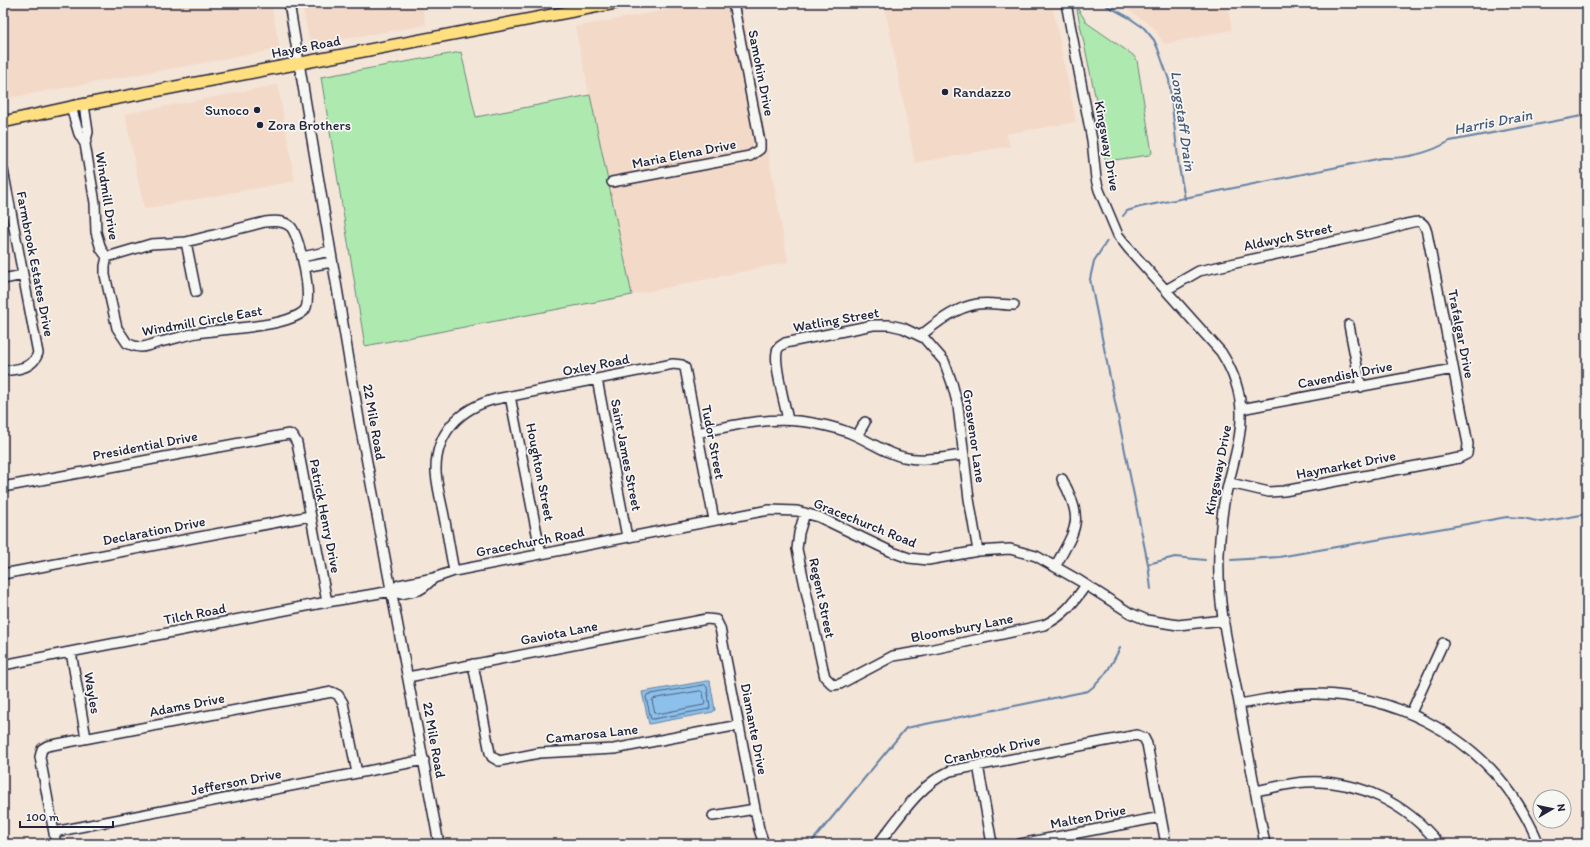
<svg xmlns="http://www.w3.org/2000/svg" width="1590" height="847" font-family="Itim,sans-serif">
<rect width="100%" height="100%" fill="#f4e5d9"/>
<filter id="ink" filterUnits="userSpaceOnUse"><feTurbulence type="fractalNoise" baseFrequency=".025" numOctaves="2"/><feDisplacementMap in="SourceGraphic" scale="8" xChannelSelector="R" yChannelSelector="G"/><feConvolveMatrix kernelMatrix="1 2 1 2 8 2 1 2 1" color-interpolation-filters="sRGB"/></filter>
<g filter="url(#ink)">
<!-- built -->
<path fill="#f3d9c8" d="M3 3H271L280 49 3 99Z
M302 3H421L426 25 310 45Z
M704 3H741L788 262 632 295 575 27Z
M884 3H1081L1053 8 1076 122 1006 134 1010 146 915 163Z
M1119 3H1227L1232 30 1164 44 1154 28Z
M276 85 278 86 295 181 144 209 125 114Z"/>
<!-- green -->
<path fill="#aeeab0" stroke="#688676" d="M1078 9 1087 23 1133 55 1137 60 1152 153 1149 155 1107 161 1105 160V148L1100 119 1077 10Z
M461 52 476 117 590 95 632 295 365 346 321 77Z"/>
<!-- water -->
<path fill="#8dc0ea" stroke="#6281a4" d="M707 681H710L715 710 713 712 649 724 642 692Z"/>
<g fill="none" stroke-linecap="round" stroke-linejoin="round">
<!-- shore -->
<path stroke="#4d6181" stroke-width="1" d="M705 685 707 687 710 707 709 709 653 719H651L646 697 647 695Z
M701 691 703 693 705 703 704 705 657 714 655 713 652 701 653 699Z"/>
<!-- stream -->
<path stroke="#6281a4" stroke-width="2" d="M501 3 502 6
M1102 3 1128 17 1144 28 1154 40 1158 49 1169 80 1179 167 1185 199
M1123 216 1127 211 1140 207 1382 158C1405 159 1430 153 1450 141L1587 115
M1107 241 1094 261 1090 279 1148 564 1151 589
M1231 560 1279 557 1507 517 1523 518 1541 522 1587 514
M1148 564 1175 557 1205 560
M810 844 906 728 1088 691C1104 679 1111 666 1120 648"/>
<defs>
<path id="minor" d="M289 3 360 425 439 844
M1066 3 1092 140 1096 179 1099 190 1118 235 1129 249 1221 352C1257 409 1236 444 1224 503 1221 520 1220 538 1219 554 1217 601 1228 647 1237 692 1246 743 1256 793 1265 844
M84 105 88 132 85 144 95 203 96 232 101 249 107 257 105 266V275L117 328 127 343C131 345 136 347 141 347 146 347 151 345 156 343 170 340 183 336 197 333 223 328 285 328 304 311 314 302 300 237 291 227 284 220 273 221 265 222L186 242 151 244 107 257
M71 107 79 134 85 144
M3 170 38 353C33 369 17 369 3 371
M612 182 750 156 760 149V142L733 3
M186 242 196 292
M302 257 330 251
M304 267 332 262
M3 279 23 275
M1166 290 1199 271 1386 230C1392 228 1416 220 1420 222 1425 224 1426 229 1427 233L1468 444 1467 454 1459 458 1284 491 1269 492 1230 483
M1349 325 1361 387
M920 336C937 323 954 308 977 304 989 302 1002 305 1014 305
M597 379 627 537
M510 396 541 554
M1241 409 1453 369
M788 420C785 405 774 365 777 352 777 347 781 346 785 343L873 325H890L903 328 924 338 944 361 952 383 958 406 969 499 978 551
M697 433C737 424 777 415 818 424 829 426 840 429 850 433 868 440 884 453 903 457 923 462 944 457 964 455
M857 436 865 422
M3 487 289 434 293 436 297 443 327 602
M805 513 799 533 797 549 823 669 825 677 833 685 840 684 893 656 924 651 1044 625C1064 616 1074 602 1086 585
M1055 567C1076 528 1085 521 1062 479
M454 571C450 551 447 531 443 511 440 498 437 485 436 472 435 433 460 408 496 399L673 364 682 365 685 368 714 520
M3 574 310 516
M392 591 399 585 434 578
M71 652 86 738
M473 664 490 753 492 757 499 761 539 753 614 749 739 725
M3 665 327 602 392 591 401 594 419 590 424 587 434 578 454 571 769 510 797 511 819 517 892 552 909 558 928 560 978 551 1010 549 1036 556 1080 581 1130 613 1147 620 1178 625 1224 620
M408 677 707 619 716 620 720 628 759 829 764 844
M1239 704C1265 700 1291 693 1317 694 1393 695 1469 733 1513 796 1523 811 1532 827 1539 844
M1411 713 1443 643
M978 765 992 844
M1255 791C1272 788 1289 783 1306 782 1358 779 1407 804 1439 844
M713 816 755 809
M54 832 424 760
M56 844 40 757 42 749 47 746 332 692 338 695 343 703 357 773
M878 844C900 817 918 786 950 771L1137 735 1144 738 1147 744 1166 844
M1020 844 1161 817"/>
<path id="major" d="M3 122 71 107 615 3"/>
</defs>
<!-- minor casing -->
<use href="#minor" stroke="#22223b" stroke-width="12"/>
<!-- major casing -->
<use href="#major" stroke="#22223b" stroke-width="14"/>
<!-- minor -->
<use href="#minor" stroke="#f6f6f2" stroke-width="9"/>
<!-- major -->
<use href="#major" stroke="#ffdf80" stroke-width="11"/>
</g>
</g>
<!-- markers -->
<g fill="#22223b" stroke="#f6f6f2" stroke-width="1.5">
<circle cx="945" cy="92" r="4"/>
<circle cx="257" cy="110" r="4"/>
<circle cx="260" cy="125" r="4"/>
</g>
<g text-anchor="middle" dominant-baseline="central" stroke-width="3.5" stroke-linejoin="round" paint-order="stroke">
<!-- street labels -->
<g font-size="14" fill="#22223b" stroke="#f6f6f2">
<text transform="translate(306 47) rotate(-11)">Hayes Road</text>
<text transform="translate(761 73) rotate(79)">Samohin Drive</text>
<text transform="translate(1107 146) rotate(80)">Kingsway Drive</text>
<text transform="translate(684 154) rotate(-11)">Maria Elena Drive</text>
<text transform="translate(107 196) rotate(81)">Windmill Drive</text>
<text transform="translate(1288 237) rotate(-12)">Aldwych Street</text>
<text transform="translate(35 264) rotate(79)">Farmbrook Estates Drive</text>
<text transform="translate(836 320) rotate(-10)">Watling Street</text>
<text transform="translate(202 321) rotate(-10)">Windmill Circle East</text>
<text transform="translate(1461 334) rotate(79)">Trafalgar Drive</text>
<text transform="translate(596 365) rotate(-11)">Oxley Road</text>
<text transform="translate(1345 375) rotate(-11)">Cavendish Drive</text>
<text transform="translate(374 422) rotate(80)">22 Mile Road</text>
<text transform="translate(974 436) rotate(82)">Grosvenor Lane</text>
<text transform="translate(713 442) rotate(79)">Tudor Street</text>
<text transform="translate(145 446) rotate(-11)">Presidential Drive</text>
<text transform="translate(626 455) rotate(79)">Saint James Street</text>
<text transform="translate(1346 465) rotate(-11)">Haymarket Drive</text>
<text transform="translate(1218 470) rotate(-79)">Kingsway Drive</text>
<text transform="translate(540 472) rotate(79)">Houghton Street</text>
<text transform="translate(325 516) rotate(79)">Patrick Henry Drive</text>
<text transform="translate(865 523) rotate(22)">Gracechurch Road</text>
<text transform="translate(154 531) rotate(-11)">Declaration Drive</text>
<text transform="translate(530 542) rotate(-11)">Gracechurch Road</text>
<text transform="translate(822 598) rotate(78)">Regent Street</text>
<text transform="translate(195 614) rotate(-11)">Tilch Road</text>
<text transform="translate(962 628) rotate(-11)">Bloomsbury Lane</text>
<text transform="translate(559 633) rotate(-11)">Gaviota Lane</text>
<text transform="translate(92 693) rotate(80)">Wayles</text>
<text transform="translate(187 705) rotate(-11)">Adams Drive</text>
<text transform="translate(754 729) rotate(79)">Diamante Drive</text>
<text transform="translate(592 734) rotate(-6)">Camarosa Lane</text>
<text transform="translate(434 740) rotate(80)">22 Mile Road</text>
<text transform="translate(992 750) rotate(-12)">Cranbrook Drive</text>
<text transform="translate(236 782) rotate(-11)">Jefferson Drive</text>
<text transform="translate(1088 817) rotate(-11)">Malten Drive</text>
</g>
<!-- poi labels -->
<g font-size="14" fill="#22223b" stroke="#f6f6f2" text-anchor="start">
<text x="953" y="92">Randazzo</text>
<text x="249" y="110" text-anchor="end">Sunoco</text>
<text x="268" y="125">Zora Brothers</text>
</g>
<!-- water labels -->
<g font-size="15" font-style="italic" fill="#475978" stroke="#f6f6f2">
<text transform="translate(1183 121) rotate(82)">Longstaff Drain</text>
<text transform="translate(1493 122) rotate(-11)">Harris Drain</text>
</g>
</g>
<!-- margin -->
<rect width="1590" height="847" fill="none" stroke="#f6f6f2" stroke-width="16"/>
<rect x="8" y="8" width="1574" height="831" fill="none" stroke="#22223b" stroke-width="1.5" filter="url(#ink)"/>
<!-- north arrow -->
<g transform="translate(1552 809) rotate(81)"><circle r="19" fill="#f6f6f2" stroke="#a1a1a9"/>
<path d="M0-3L7 15L0 10L-7 15Z" fill="#22223b"/>
<text y="-6" font-size="11" font-weight="bold" text-anchor="middle" fill="#22223b">N</text>
</g>
<!-- scale -->
<path d="M20 821v6h93v-6" fill="none" stroke="#22223b" stroke-width="2"/>
<text x="26" y="821" font-size="12" fill="#22223b" stroke="#f6f6f2" stroke-width="3" paint-order="stroke">100 m</text>
</svg>
